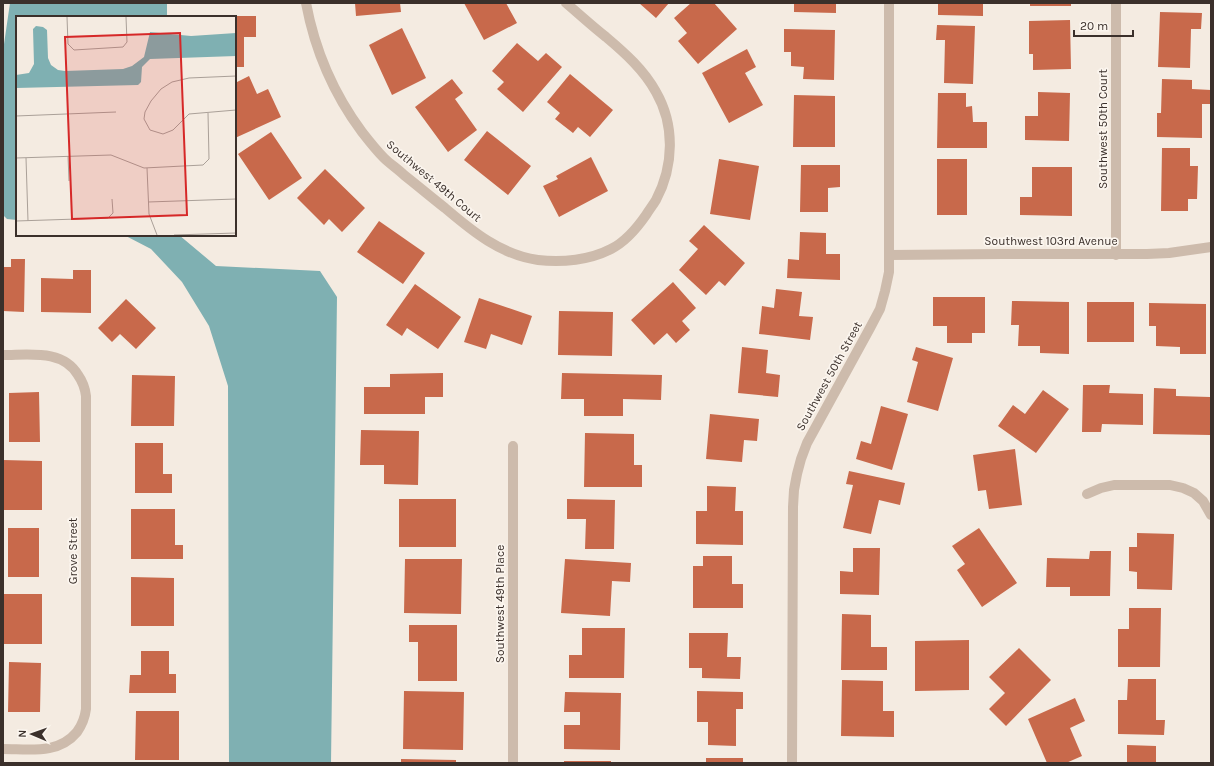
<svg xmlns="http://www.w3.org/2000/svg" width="1214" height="766" font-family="Karla,sans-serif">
<rect width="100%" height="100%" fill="#f4ebe1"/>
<!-- water -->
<path fill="#7fb0b2" d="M10 3H167V17H17V220L7 219 3 215V51Z
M124 235H179L216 266 320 271 337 297 331 763H229L228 386 209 326 182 282 151 249Z"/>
<!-- building -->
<path fill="#c8694b" d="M355 3H400L401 12 356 16Z
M464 3H506L517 23 484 40Z
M639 3H669L656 18Z
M691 3H714L737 29 698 64 678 41 687 33 674 18Z
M794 3H836V13L794 12Z
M938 3H983V16L938 15Z
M1030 3H1071V6H1030Z
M1160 12 1202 13 1201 29H1191L1190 68 1158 67Z
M235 16H256V37H244V67H235Z
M1070 20 1071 69 1033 70V54H1029V21Z
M937 25 975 26 973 84 944 83 945 40H936Z
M402 28 426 78 392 95 369 45Z
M784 29 835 30 834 80 803 79 804 67 791 66V52H784Z
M517 43 538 61 546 53 562 67 523 112 497 89 504 82 492 71Z
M747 49 756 67 745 73 763 105 729 123 702 73Z
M570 74 613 110 590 137 578 127 573 133 555 119 560 113 547 102Z
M249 76 257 94 268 89 281 117 235 138V83Z
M452 79 463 93 455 99 477 130 448 152 415 107Z
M1162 79 1192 80V89L1211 90V104H1202V138L1157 137V113H1161Z
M1038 92 1070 93 1069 141 1025 140V116H1038Z
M938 93H966V107L972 106 973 122H987V148H937Z
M794 95 835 96V147H793Z
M487 131 531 166 508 195 464 160Z
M271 132 302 178 269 200 238 154Z
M1162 148H1190V166H1198L1197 199H1188V211H1161Z
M591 157 608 191 559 217 543 186 558 179 556 176Z
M719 159 759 166 750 220 710 214Z
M937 159H967V215H937Z
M801 165H840V187L828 188V212H800Z
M1032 167H1072V216L1020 215V197H1032Z
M325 169 365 208 342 232 329 219 324 225 297 198Z
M379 221 425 253 403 284 357 252Z
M704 225 745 263 725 286 719 281 706 295 679 270 698 249 689 241Z
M800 232 826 233V254H840V280L787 278 788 259 799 260Z
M11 259H25L24 312 3 311V267H11Z
M73 270H91V313L41 312V278L73 279Z
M673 282 696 308 682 321 690 330 676 343 667 333 654 345 631 320Z
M415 284 461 317 438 349 407 328 402 336 386 325Z
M776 289 802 292 799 316 813 317 810 340 759 334 762 306 774 308Z
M933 297H985V333H972V343H947V326H933Z
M479 298 532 316 522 345 491 334 486 349 464 342Z
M126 299 156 328 136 349 120 334 112 342 98 328Z
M1012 301 1069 302V354L1040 353V346H1018L1019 325H1011Z
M1087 302H1134V342H1087Z
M1149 303 1206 304V354H1180V347L1156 346V326H1149Z
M559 311 613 312 612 356 558 355Z
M742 347 768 350 766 373 780 375 778 397 738 393Z
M916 347 953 358 938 411 907 402 918 362 912 360Z
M443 373V397H425V414H364V387H390V374Z
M562 373 662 375 661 400 623 399V416H584V399H561Z
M132 375 175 376 174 426H131Z
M1083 385H1110L1109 393 1143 394V425L1102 424 1101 432H1082Z
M1154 388 1176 389V396L1210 397V435L1153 434Z
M1043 390 1069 409 1036 453 998 426 1013 405 1025 414Z
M39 392 40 442H9V393Z
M881 406 908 414 892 470 856 459 861 441 871 444Z
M710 414 759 419 757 441 744 440 742 462 706 459Z
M361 430 419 431 418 485 384 484V465H360Z
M585 433 634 434V465H642V487H584Z
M135 443H163V474H172V493H135Z
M1015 449 1022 505 989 509 986 490 978 491 973 455Z
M3 460 42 461V510H3Z
M849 471 905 483 900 505 879 500 871 534 843 528 853 485 846 484Z
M707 486 736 487 735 511H743V545L696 544V511H707Z
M399 499H456V547H399Z
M567 499 615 500 614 549H585L586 519H567Z
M131 509H175V545H183V559H131Z
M8 528H39V577H8Z
M979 528 1017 583 982 607 957 570 965 564 952 546Z
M1137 533 1174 534 1172 590 1137 589V572L1129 571V547H1137Z
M853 548H880L879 595 840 594V571L853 572Z
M1090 551H1111L1110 596H1070V587H1046L1047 558 1089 559Z
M703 556H732V584H743V608H693V566H703Z
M405 559H462L461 614 404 613Z
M565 559 631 563 630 582 612 581 610 616 561 613Z
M131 577 174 578V626H131Z
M3 594H42V644H3Z
M1129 608H1161L1160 667H1118V629H1129Z
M842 614 871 615V647H887V670H841Z
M409 625H457V681H418V642H409Z
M582 628H625L624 678H569V655H582Z
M689 633H728L727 657H741L740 679 702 678V668H689Z
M969 640V690L915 691V641Z
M1019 648 1051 680 1006 726 989 709 1005 693 989 677Z
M141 651H169V674H176V693H129L130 675H141Z
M9 662 41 663 40 712H8Z
M1128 679H1156V720H1165L1164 735 1118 734V700H1127Z
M842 680 883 681V711H894V737L841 736Z
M404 691 464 692 463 750 403 749Z
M697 691 743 692V709H736V746L708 745V722H697Z
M565 692 621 693 620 750 564 749V725H580V712H564Z
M1075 698 1085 721 1070 728 1082 756 1066 763H1047L1028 719Z
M136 711H179V760H135Z
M1127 745 1156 746V763H1127Z
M706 758H743V763H706Z
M401 759 456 760V763H401Z
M564 761H611V763H564Z"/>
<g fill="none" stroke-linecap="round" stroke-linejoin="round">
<!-- minor -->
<path stroke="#cdbbac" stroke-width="10" d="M306 3C315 51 333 93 362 132 369 141 376 150 384 158 390 164 398 169 404 175 418 186 431 197 445 208 472 231 501 255 538 260 562 263 590 260 611 249 625 242 637 228 646 215 649 210 653 205 656 200 674 166 675 125 656 92 644 70 625 53 606 37 592 26 579 14 566 3
M890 255 1003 254H1147L1169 253 1211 247
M1116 255V3
M3 355C29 355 63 349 78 375 83 382 85 388 86 396V709C85 717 82 725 77 732 58 755 29 749 3 749
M513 446V763
M1087 494 1101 488 1114 485H1170L1183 488 1194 493 1203 501 1211 515
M792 763 793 507 794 490 797 474 801 459 807 443 870 328 880 309 885 291 889 272V3"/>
</g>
<g text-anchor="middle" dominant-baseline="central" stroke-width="3.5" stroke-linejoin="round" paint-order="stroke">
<!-- street labels -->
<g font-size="12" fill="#3b302b" stroke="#fbf5ee">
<text transform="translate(1103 129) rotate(-90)">Southwest 50th Court</text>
<text transform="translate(434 181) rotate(40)">Southwest 49th Court</text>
<text x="1051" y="241">Southwest 103rd Avenue</text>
<text transform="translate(829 376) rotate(-61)">Southwest 50th Street</text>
<text transform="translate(73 551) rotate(-90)">Grove Street</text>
<text transform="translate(500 604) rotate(-90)">Southwest 49th Place</text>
</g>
</g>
<!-- overview -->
<g transform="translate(16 16)">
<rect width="220" height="220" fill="#f4ebe1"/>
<path d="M20 10 27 11 31 14 32 42 35 49 42 54 49 55 107 53 116 50 128 41 134 16 175 20 220 17V40L134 43 126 51 125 66 122 69 0 72V59L13 57 18 48 17 13Z" fill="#7fb0b2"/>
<path fill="none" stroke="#aaa098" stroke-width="1" d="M51 1 52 28 58 34 107 31 111 26 110 1M220 60 173 62 156 66 145 73 135 85 129 96 128 103 134 114 147 118 157 114 173 98 220 94M0 100 100 96M52 140 53 165M0 142 95 139 128 152 187 149 193 143 192 97M10 142 12 205M131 152 133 198 141 219M132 186 220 183M0 205 92 202 97 197 96 183M158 219 220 217"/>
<path fill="#d62828" fill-opacity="0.15" stroke="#d62828" stroke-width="2" d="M164 17 171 199 56 203 49 21Z"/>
<rect width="220" height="220" fill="none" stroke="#3b302b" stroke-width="2"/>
</g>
<!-- border -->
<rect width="1214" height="766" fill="none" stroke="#3b302b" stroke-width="8"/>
<!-- north arrow -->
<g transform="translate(32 734) rotate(272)" stroke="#fbf5ee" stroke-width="3" paint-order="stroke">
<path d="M0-3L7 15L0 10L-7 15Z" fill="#3b302b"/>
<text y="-6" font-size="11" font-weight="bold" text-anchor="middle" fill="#3b302b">N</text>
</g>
<!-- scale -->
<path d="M1074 30v6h59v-6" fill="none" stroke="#3b302b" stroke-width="2"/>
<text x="1080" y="30" font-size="12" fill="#3b302b" stroke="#fbf5ee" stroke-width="3" paint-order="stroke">20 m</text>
</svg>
